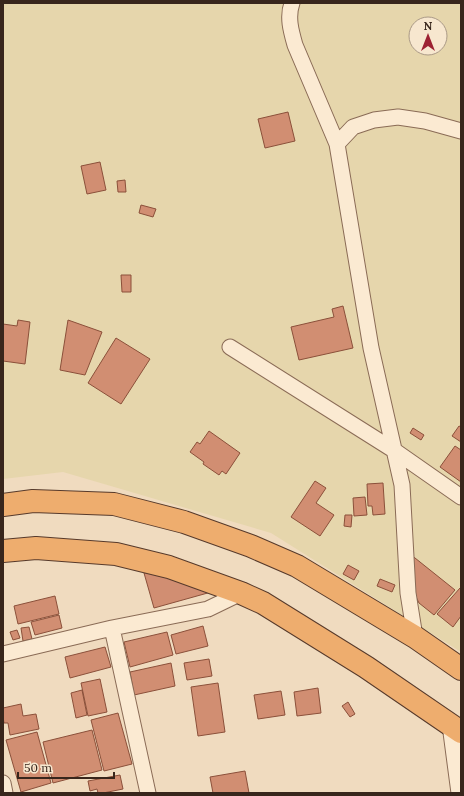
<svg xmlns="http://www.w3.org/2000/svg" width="464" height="796" font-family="Lora,serif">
<rect width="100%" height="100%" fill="#f0dbbf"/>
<!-- farmland -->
<path fill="#e6d6ac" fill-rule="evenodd" d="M3 3H461V652L271 533 63 472 3 479ZM416 24H440V48H416Z"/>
<!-- building -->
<path fill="#d18e72" stroke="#8b503a" d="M288 112 295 141 265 148 258 119Z
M100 162 106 190 87 194 81 166Z
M125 180 126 192H118L117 181Z
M141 205 156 209 153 217 139 213Z
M121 275H131V292H122Z
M343 306 353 348 299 360 291 327 334 317 332 309Z
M18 320 30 322 25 364 3 361V324L17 326Z
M68 320 102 332 85 375 60 370Z
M116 338 150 359 121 404 88 383Z
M459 426 461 427V442L452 436Z
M413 428 424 435 421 440 410 433Z
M209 431 240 453 226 474 222 471 219 475 203 464 204 462 190 452 197 442 200 444Z
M455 446 461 450V482L440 467Z
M315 481 326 488 316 503 334 515 320 536 291 517Z
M383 483 385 514 373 515 372 506H368L367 484Z
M365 497 367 515 354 516 353 498Z
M345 515H352L351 527 344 526Z
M410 554 455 590 434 615 419 603 415 595Z
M348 565 359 571 354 580 343 574Z
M169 568 222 589 154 608 144 573Z
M380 579 395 585 392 592 377 586Z
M460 588 461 589V616L453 627 437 614Z
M55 596 59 614 18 624 14 606Z
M59 615 62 628 35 635 31 622Z
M203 626 208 646 176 654 171 635Z
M29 627 32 639 23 641 21 628Z
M17 630 20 638 13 640 10 632Z
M167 632 173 655 130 667 124 642Z
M105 647 111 667 70 678 65 657Z
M209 659 212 676 187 680 184 663Z
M171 663 175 686 134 695 130 672Z
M100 679 107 712 88 716 81 683Z
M218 683 225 732 198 736 191 687Z
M318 688 321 713 297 716 294 692Z
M82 690 87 715 76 718 71 693Z
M281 691 285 715 258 719 254 695Z
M348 702 355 714 350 717 342 706Z
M21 704 23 716 36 714 39 729 10 735 8 723H4L3 717V708Z
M118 713 132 764 104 771 91 720Z
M92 730 102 770 53 783 43 742Z
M37 732 51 783 21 792 6 740Z
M245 771 249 793H213L210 777Z
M120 775 123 789 103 793H98L97 789 90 791 88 781Z"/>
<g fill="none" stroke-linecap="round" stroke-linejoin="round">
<defs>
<path id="minor" d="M292 3C287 17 291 31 295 45L337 144 371 348 402 485 408 593 415 637
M337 144 353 127 374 120 398 117 425 121 461 131
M230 347 395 451 461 497
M112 628 148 793
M3 654 112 628 208 609 241 593
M450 725 459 793
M3 783 5 793"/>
<path id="trunk" d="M3 505 33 501 114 504 184 522 251 546 297 566 415 637 461 669
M3 551 36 548 116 554 169 567 241 593 263 603 366 667 461 732"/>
</defs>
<!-- minor casing -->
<use href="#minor" stroke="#8a6b56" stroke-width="17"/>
<!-- trunk casing -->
<use href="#trunk" stroke="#573a2b" stroke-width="24"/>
<!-- minor -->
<use href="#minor" stroke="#fbead2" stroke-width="15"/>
<!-- trunk -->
<use href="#trunk" stroke="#eead6e" stroke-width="22"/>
</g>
<!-- border -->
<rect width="464" height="796" fill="none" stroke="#38261c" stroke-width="8"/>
<!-- north arrow -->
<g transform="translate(428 36)"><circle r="19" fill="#f7e7cf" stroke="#ab9a87"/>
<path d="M0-3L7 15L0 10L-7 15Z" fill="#9d2232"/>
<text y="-6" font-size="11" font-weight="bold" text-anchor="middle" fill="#38261c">N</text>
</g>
<!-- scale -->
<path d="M18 772v6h96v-6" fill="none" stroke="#38261c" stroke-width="2"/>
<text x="24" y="772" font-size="12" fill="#38261c" stroke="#f7e7cf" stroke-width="3" paint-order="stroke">50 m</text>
</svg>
